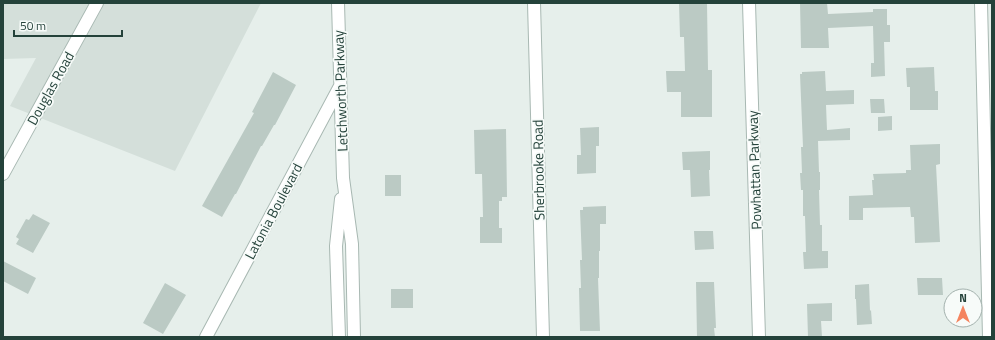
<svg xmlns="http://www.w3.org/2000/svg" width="995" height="340" font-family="'Titillium Web',sans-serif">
<rect width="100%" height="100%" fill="#e6efeb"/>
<!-- built -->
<path fill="#d4dfda" d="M3 3H261L175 171 10 106 36 58 3 59Z"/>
<!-- building -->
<path fill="#bbcac4" d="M679 3H707L708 70H712V117H681V92H667L666 71H685L684 37H680Z
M800 3H827L828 14 873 12V9H887V25H890V42H884L885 76 871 77V63H874L873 26 828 28 829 48H801Z
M934 67 935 91H938V110H910V87H907L906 68Z
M825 71 826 91 854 90V104L826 105 827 130 850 128V140L818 141 819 172H820V190H819L820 225H822V251H828V268L804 269 803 252H806L805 216H803V190H801L800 173H802L801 147H803L800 74H802V72Z
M273 72 296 85 275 125H274L262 146H261L236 194H235L222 217 202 206 254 113 252 112Z
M870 99H884L885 113H871Z
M892 116V130L878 131V117Z
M599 127V146H596V173L577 174V155H581L580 128Z
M506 129 507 197H502V201H499V228H502V243H480V217H483L482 174H475L474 130Z
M940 144V164L936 165 940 242 915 243 914 217H911L910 207 863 208V220H849V196L873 195 872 180H874L873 174 906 173V170H911L910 145Z
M710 151V170H709L710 196 691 197 690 170H683L682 152Z
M385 175H401V196H385Z
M606 206V224H600V251H599V278H598L600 331H580L579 288H581L580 260H582L580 210H583V207Z
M33 214 50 223 33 253 16 244 19 239 16 237 26 219 29 220Z
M694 231H713L714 249 695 250Z
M3 261 36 278 28 294 3 281Z
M917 278H942L943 295H918Z
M696 282H714L716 328H714L715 337H697Z
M165 283 186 295 163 334 143 323Z
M869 284 870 311 871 310 872 324 857 325 856 299H855V285Z
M391 289H413V308H391Z
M832 303V321H821L822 337H808L807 304Z"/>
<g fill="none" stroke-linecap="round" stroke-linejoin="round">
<defs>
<path id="minor" d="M338 3 343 178 352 244 354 337
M534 3 543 337
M749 3 759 337
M981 3 989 337
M3 174 97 3
M206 337 340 86
M339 337 336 246 341 199"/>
</defs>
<!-- minor casing -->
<use href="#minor" stroke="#a8b8b2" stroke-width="14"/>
<!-- minor -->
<use href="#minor" stroke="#fff" stroke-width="12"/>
</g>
<g text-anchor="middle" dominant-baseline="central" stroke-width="3.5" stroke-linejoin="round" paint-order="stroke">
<!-- street labels -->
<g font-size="14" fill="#24423a" stroke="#f7fbf9">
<text transform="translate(50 88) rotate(-61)">Douglas Road</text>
<text transform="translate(340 91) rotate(-92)">Letchworth Parkway</text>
<text transform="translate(538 170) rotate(-91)">Sherbrooke Road</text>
<text transform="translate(754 170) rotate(-92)">Powhattan Parkway</text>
<text transform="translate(273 211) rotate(-62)">Latonia Boulevard</text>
</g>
</g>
<!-- border -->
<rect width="995" height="340" fill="none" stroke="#24423a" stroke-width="8"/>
<!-- north arrow -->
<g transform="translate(963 308)"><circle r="19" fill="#f7fbf9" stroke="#a3b1ad"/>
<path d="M0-3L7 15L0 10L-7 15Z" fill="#f4845f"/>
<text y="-6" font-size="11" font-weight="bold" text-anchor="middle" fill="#24423a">N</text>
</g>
<!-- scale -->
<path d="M14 30v6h108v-6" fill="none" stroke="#24423a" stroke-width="2"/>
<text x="20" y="30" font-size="12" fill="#24423a" stroke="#f7fbf9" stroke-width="3" paint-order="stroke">50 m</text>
</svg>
